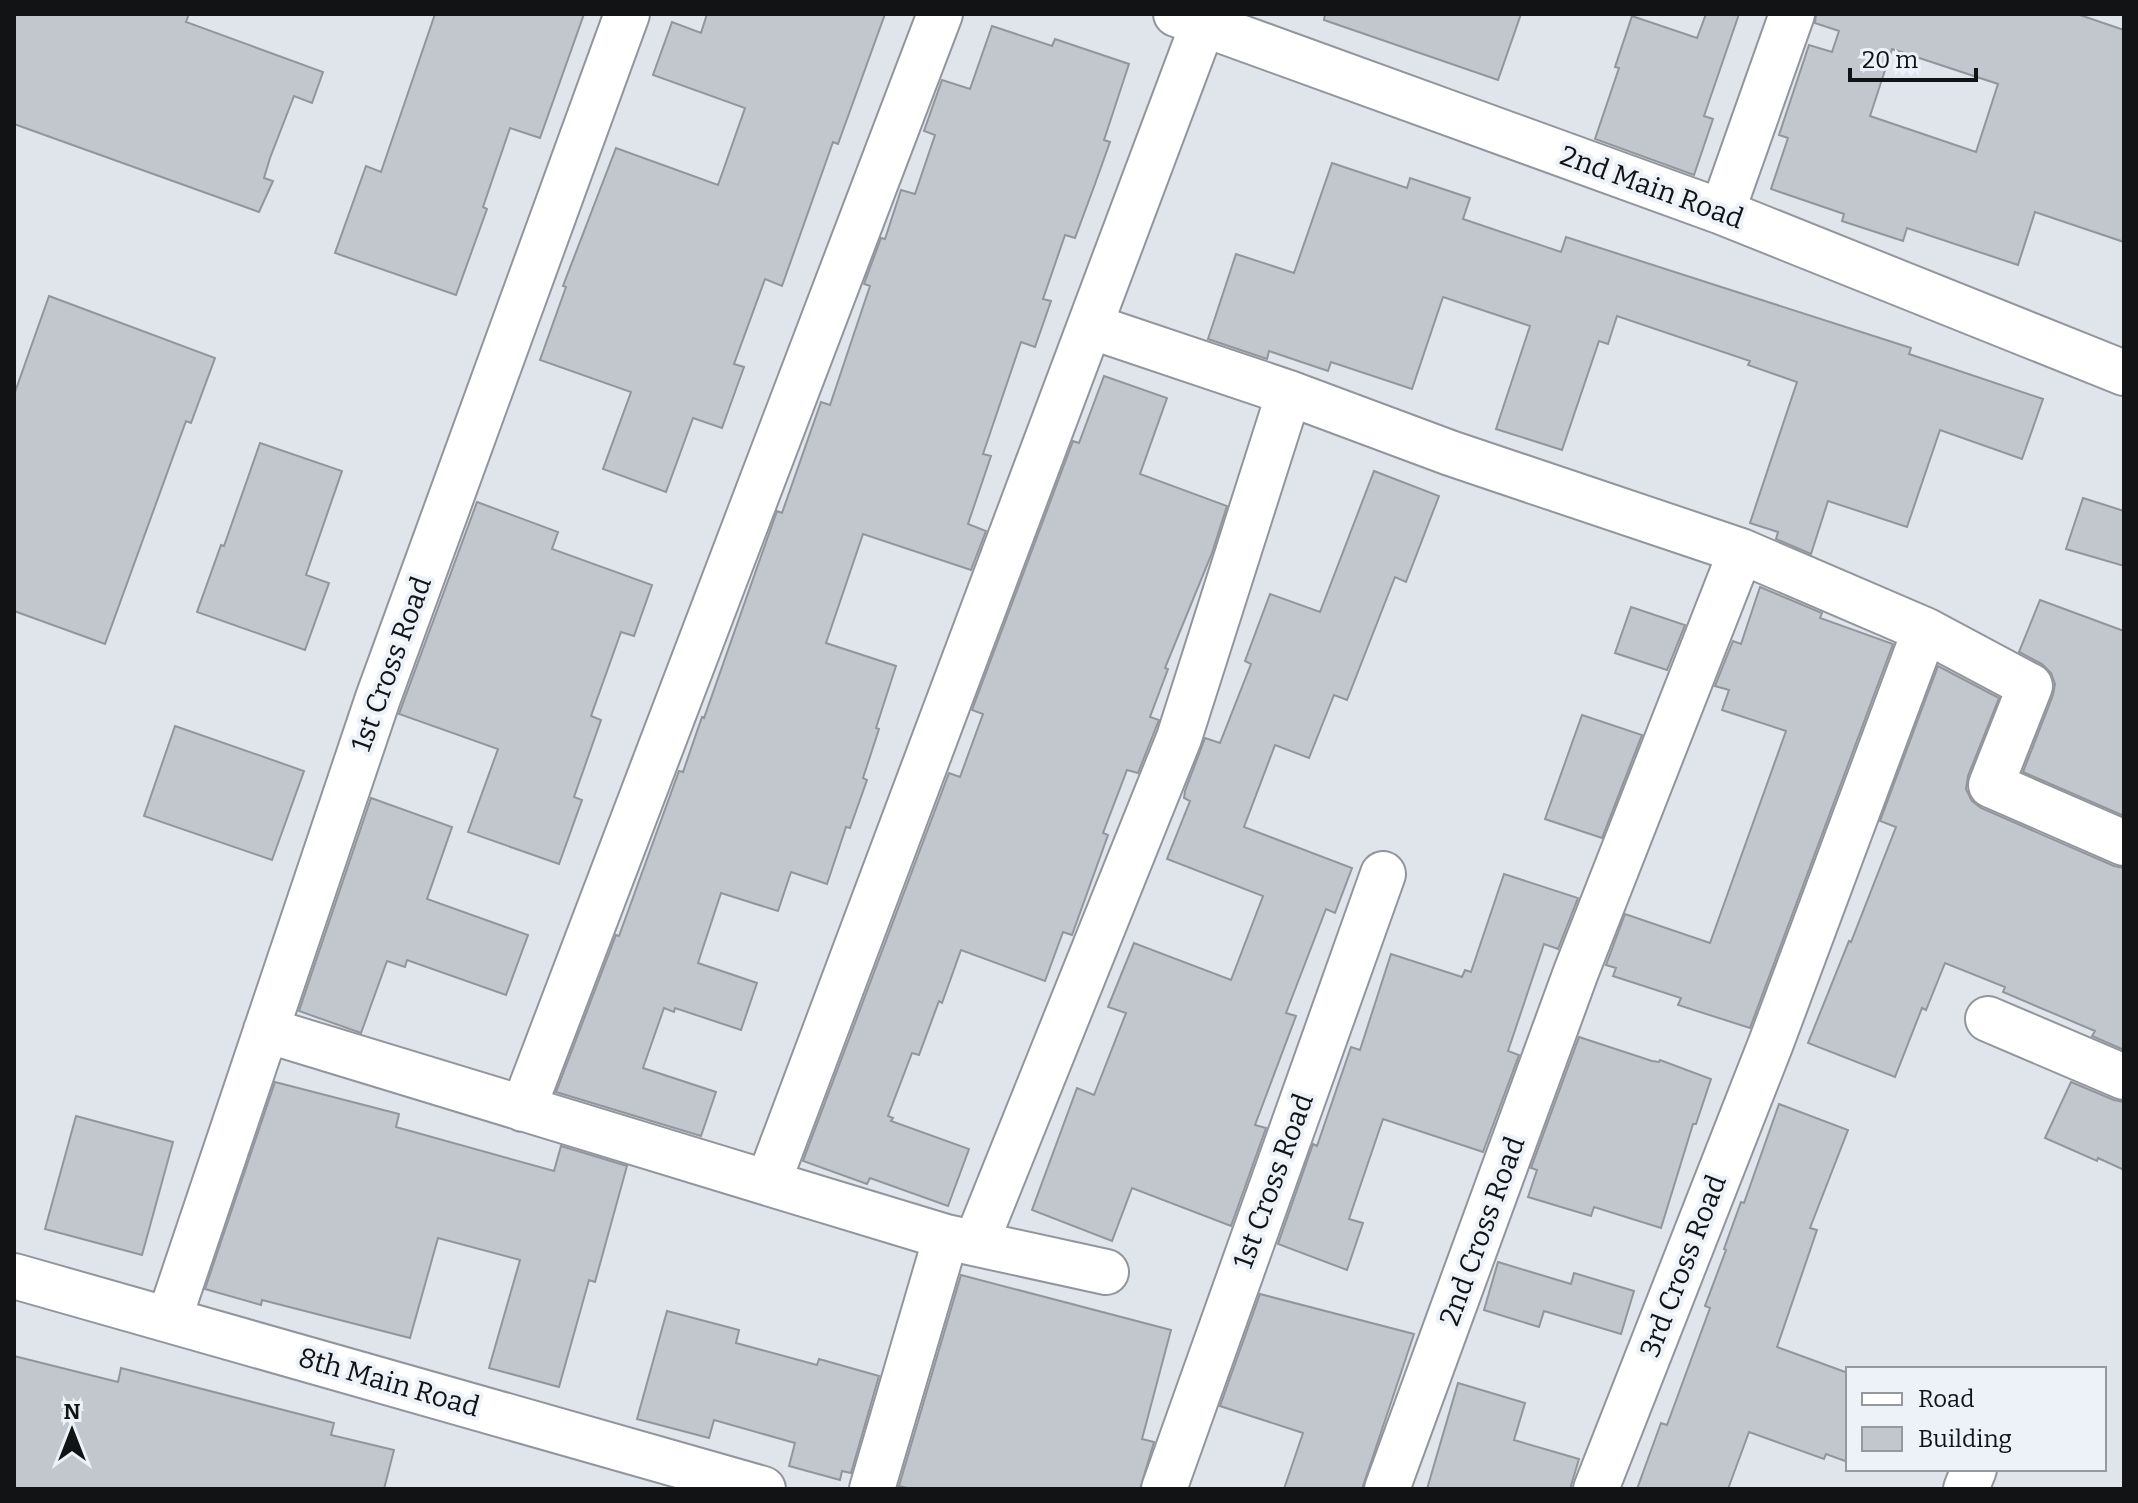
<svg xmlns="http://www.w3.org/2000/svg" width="2138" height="1503" font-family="Bitter,serif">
<rect width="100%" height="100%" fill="#e0e5eb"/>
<!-- building -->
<path fill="#c2c7cd" stroke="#92969c" stroke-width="2" fill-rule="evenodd" d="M14 14H189L186 22 323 72 312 103 294 96 270 158 264 178 273 181 259 212 14 124Z
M435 14H584L540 138 510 128 483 207 487 209 456 295 335 253 366 166 381 172Z
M707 14H885L838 144 833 142 782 286 765 279 734 364 744 367 722 428 693 418 666 492 603 469 631 392 540 360 566 287 563 286 616 148 718 185 745 108 653 75 672 22 701 33Z
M1325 14H1521L1498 80 1324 20Z
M1706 14H1739L1704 116 1713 119 1694 175 1595 139 1619 68 1615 67 1632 16 1697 38Z
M1816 14H2077L2124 30V242L2035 212 2018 265 1907 228 1903 241 1842 221 1844 214 1771 189 1788 138 1779 135 1809 45 1832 52 1839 31 1815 23ZM1892 49 1998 84 1976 152 1870 116Z
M992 26 1052 46 1055 39 1129 64 1104 140 1110 142 1095 184 1075 238 1065 235 1043 299 1051 301 1035 347 1021 342 983 454 991 456 968 524 986 531 971 570 863 534 826 643 896 666 876 728 879 729 863 778 867 780 850 828 846 827 827 884 791 872 778 911 721 893 698 963 757 983 741 1030 675 1008 674 1012 664 1008 643 1068 716 1092 701 1136 556 1092 616 935 619 936 679 771 683 772 702 717 704 718 777 511 782 513 821 402 830 405 870 286 864 284 881 238 885 239 901 190 915 194 935 135 924 131 942 80 970 89Z
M1332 163 1407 188 1410 178 1470 198 1463 219 1561 252 1566 237 1911 348 1909 354 2043 399 2022 459 1940 430 1907 527 1828 501 1811 554 1776 539 1778 532 1750 523 1797 382 1748 365 1750 361 1617 316 1608 344 1599 341 1562 450 1496 429 1530 326 1443 297 1412 389 1331 362 1328 371 1269 351 1267 359 1208 339 1236 254 1294 273Z
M49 296 215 358 191 423 186 421 105 644 14 611V395Z
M1104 376 1167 398 1140 474 1227 506 1212 553 1165 668 1168 669 1150 717 1159 720 1155 730 1138 773 1127 770 1103 833 1108 835 1072 935 1063 932 1045 981 961 950 942 1003 939 1001 919 1055 912 1053 888 1116 893 1118 891 1121 969 1149 948 1206 870 1178 867 1184 803 1161 949 773 960 777 983 714 972 710 1073 441 1079 443Z
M260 443 342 471 306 575 329 583 305 650 197 612 221 545 224 546Z
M1374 471 1439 496 1406 582 1395 577 1347 700 1334 695 1309 758 1275 745 1244 827 1352 868 1335 913 1326 909 1286 1013 1296 1016 1255 1125 1266 1128 1231 1226 1132 1188 1112 1241 1032 1210 1077 1088 1094 1095 1126 1013 1108 1007 1134 943 1231 980 1263 896 1167 859 1190 801 1184 798 1185 791 1205 738 1220 743 1251 664 1245 661 1270 594 1320 612Z
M2083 498 2124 511V566L2066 549Z
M477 502 558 532 552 549 652 585 634 636 621 632 591 716 601 720 574 797 582 800 559 864 468 832 498 749 399 714Z
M1760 587 1822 613 1820 618 1893 644 1750 1028 1678 1005 1681 998 1613 976 1616 968 1606 965 1625 914 1710 943 1786 731 1722 710 1729 690 1715 686 1733 641 1741 644Z
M2040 600 2124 631V816L2023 772 2053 695 2055 684 2051 673 2042 664 2019 652Z
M1631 607 1685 625 1667 670 1615 653Z
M1938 666 1999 698 1968 776 1966 789 1972 801 1981 808 2114 866 2124 868V1050L2092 1036 2095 1031 2003 992 2005 987 1945 963 1926 1010 1922 1008 1895 1077 1808 1043 1849 941 1851 942 1896 827 1880 821Z
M1582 715 1642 735 1602 838 1545 819Z
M175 726 304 771 272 860 144 816Z
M371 798 452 827 427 899 528 935 506 995 407 960 405 967 387 961 361 1033 299 1011Z
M1504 874 1578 898 1558 949 1544 944 1508 1051 1519 1055 1483 1152 1383 1119 1349 1219 1363 1223 1347 1270 1278 1244 1313 1144 1317 1146 1351 1047 1360 1050 1391 954 1462 977 1465 970 1471 972Z
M1579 1037 1652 1061 1659 1062 1660 1060 1711 1079 1696 1124H1693L1661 1228 1594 1207 1591 1216 1528 1197 1537 1170 1531 1168Z
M275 1082 399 1114 396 1127 554 1171 561 1146 627 1166 595 1282 589 1280 559 1387 489 1368 520 1260 438 1238 410 1338 262 1300 261 1305 205 1289Z
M2071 1082 2114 1100 2124 1102V1170L2098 1158 2097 1161 2045 1138Z
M1779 1104 1848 1130 1810 1228 1817 1230 1777 1347 1848 1373V1462L1826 1454 1824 1459 1749 1432 1728 1489H1637L1661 1423 1667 1425 1710 1308 1705 1306 1726 1250 1724 1249 1741 1202 1744 1203Z
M76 1116 173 1142 142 1255 45 1229Z
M1498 1262 1571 1284 1574 1273 1634 1291 1621 1334 1544 1311 1539 1327 1484 1310Z
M961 1275 1171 1330 1142 1439 1154 1442 1140 1489H911L899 1486Z
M1260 1294 1414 1334 1362 1489H1284L1303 1433 1220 1406Z
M667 1311 739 1330 736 1343 817 1365 819 1359 879 1376 851 1473 842 1471 840 1480 789 1466 795 1443 714 1420 709 1438 637 1419Z
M14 1356 118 1382 121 1368 334 1423 331 1435 394 1450 384 1489H14Z
M1458 1383 1525 1403 1514 1440 1579 1459 1570 1489H1427Z"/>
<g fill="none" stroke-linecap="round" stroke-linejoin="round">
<defs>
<path id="minor" d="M1176 14 1722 212 2124 373
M1722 212 1792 14
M1090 326 1289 393
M1988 1019 2124 1077
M266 1030 768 1183 1203 24
M523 1109 940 14
M768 1183 946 1237 1106 1272
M976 1243 1179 738 1289 393 1450 453 1741 551 1925 630 2030 686 1991 785 2124 843
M169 1319 378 698 627 14
M872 1489 946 1237
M1164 1489 1383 874
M1387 1489 1576 972 1741 551
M1596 1489 1771 1043 1925 630
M1966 1489 1974 1469"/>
<path id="tertiary" d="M14 1276 763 1489"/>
</defs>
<!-- minor casing -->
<use href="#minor" stroke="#92969c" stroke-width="48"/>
<!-- tertiary casing -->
<use href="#tertiary" stroke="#92969c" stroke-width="48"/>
<!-- minor -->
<use href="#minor" stroke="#fff" stroke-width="44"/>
<!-- tertiary -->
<use href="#tertiary" stroke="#fff" stroke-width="44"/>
</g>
<g text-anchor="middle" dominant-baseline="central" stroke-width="8" stroke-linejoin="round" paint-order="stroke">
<!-- street labels -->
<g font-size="28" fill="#111315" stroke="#edf2f8">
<text transform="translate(1652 187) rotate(20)">2nd Main Road</text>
<text transform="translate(391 664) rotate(-70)">1st Cross Road</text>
<text transform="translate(1273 1181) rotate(-70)">1st Cross Road</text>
<text transform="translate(1482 1231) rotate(-70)">2nd Cross Road</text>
<text transform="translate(1683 1266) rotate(-69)">3rd Cross Road</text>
<text transform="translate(389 1382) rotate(16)">8th Main Road</text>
</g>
</g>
<!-- border -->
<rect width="2138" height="1503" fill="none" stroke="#111315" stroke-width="32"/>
<!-- legend -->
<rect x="1846" y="1367" width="260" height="104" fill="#edf2f8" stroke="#95999d" stroke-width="2"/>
<rect x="1862" y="1393" width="40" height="12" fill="#ffffff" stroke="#95999d" stroke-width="2"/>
<text x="1918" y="1407" font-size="24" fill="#111315">Road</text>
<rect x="1862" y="1427" width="40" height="24" fill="#c2c7cd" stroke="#95999d" stroke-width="2"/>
<text x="1918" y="1447" font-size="24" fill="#111315">Building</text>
<!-- north arrow -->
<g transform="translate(72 1431)" stroke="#edf2f8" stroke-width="6" paint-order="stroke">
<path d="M0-6L14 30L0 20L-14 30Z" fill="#111315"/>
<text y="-12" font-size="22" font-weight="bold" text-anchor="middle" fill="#111315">N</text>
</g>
<!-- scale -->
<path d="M1850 68v12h126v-12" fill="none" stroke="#111315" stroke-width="4"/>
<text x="1862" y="68" font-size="24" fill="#111315" stroke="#edf2f8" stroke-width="6" paint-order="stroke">20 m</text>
</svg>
